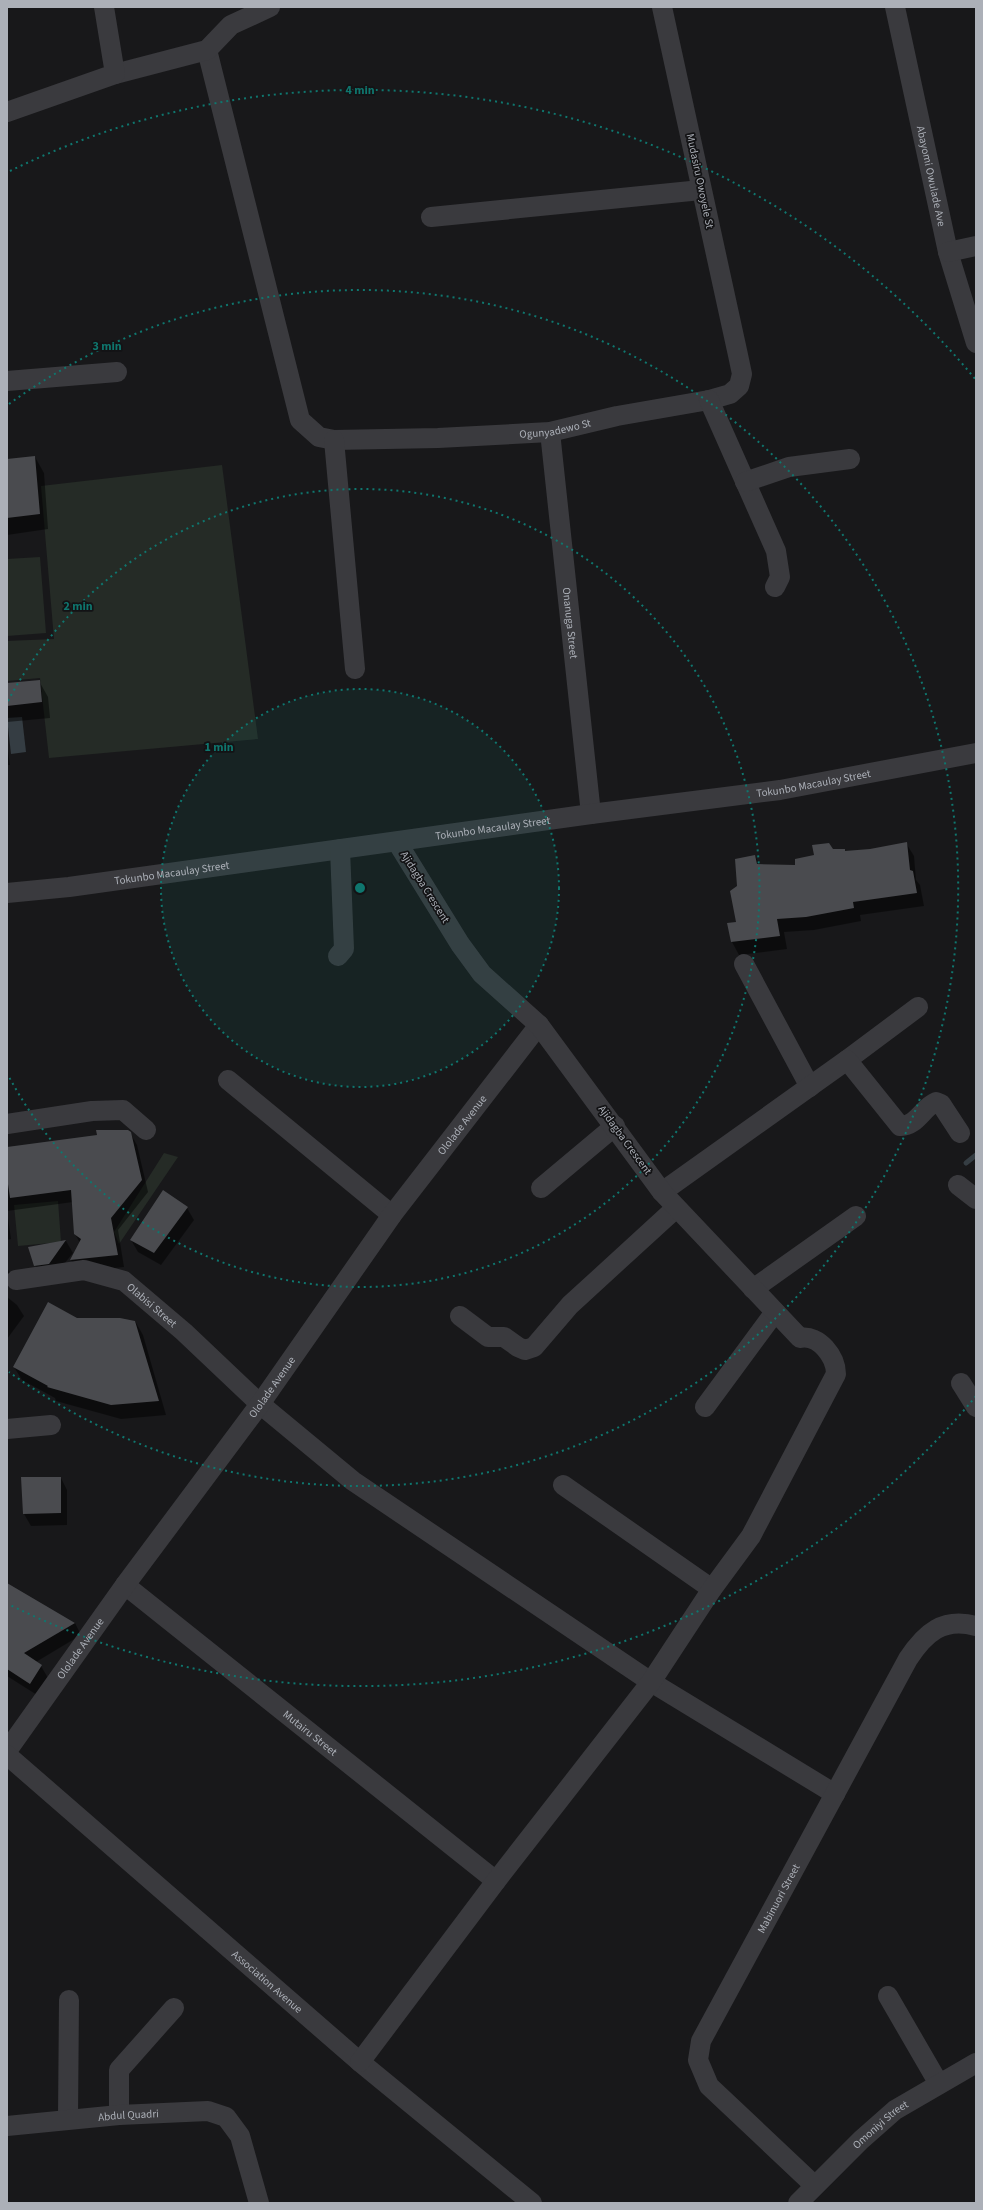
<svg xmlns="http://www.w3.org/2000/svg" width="983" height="2210" font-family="'Source Sans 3',sans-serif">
<rect width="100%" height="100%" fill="#18181a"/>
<!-- green -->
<path fill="#252b26" d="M222 465 258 739 49 758 40 678 7 681V641L54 639 41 486Z
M40 557 46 633 7 636V559Z
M164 1153 178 1157 119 1244 114 1232Z
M58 1201 61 1242 18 1246 14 1205Z"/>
<!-- water -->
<path fill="#353d43" d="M22 717 26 752 11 754 7 718Z"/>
<!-- shadow -->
<path fill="#0007" d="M35 457 44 473 48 529 7 535V460Z
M39 681 48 697 50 718 7 722V684Z
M7 744 10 765H7Z
M906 843 914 856 916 880 920 885 924 906 860 915 861 921 814 930 784 932 787 949 739 955 732 942 728 924 738 923V887L755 856 760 865 796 866 833 850H844L846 852 870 850Z
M130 1133 137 1145 148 1192 118 1230 124 1267 78 1272 71 1260 80 1243 75 1234 73 1202 7 1211 11 1239 7 1240V1148Z
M187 1208 194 1220 161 1265 138 1252 131 1240Z
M66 1241 73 1253 55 1275 42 1277 35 1265 29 1247Z
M7 1268 12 1276 7 1285Z
M7 1297 17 1305 24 1316 7 1339Z
M77 1319 135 1321 143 1335 166 1415 121 1419 56 1401 55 1398 22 1380 14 1367Z
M61 1478 67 1490V1525L31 1526 24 1514Z
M7 1585 75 1623 81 1635 36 1662 41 1666 48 1678 37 1695 7 1676Z"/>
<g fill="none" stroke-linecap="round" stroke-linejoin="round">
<!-- stream -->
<path stroke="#353d43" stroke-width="5" d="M966 1163 976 1155"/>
</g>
<!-- building -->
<path fill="#4a4b4f" d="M35 456 40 514 7 518V459Z
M40 680 42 702 7 706V683Z
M907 842 910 870 913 871 917 893 853 902 854 908 806 917 777 919 780 936 731 942 727 923 736 922 730 891 737 886 735 859 755 855 757 864 795 865V859L814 855 812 845 829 843 833 849H845V851L870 849Z
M96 1130H128L131 1132 142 1180 111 1218 118 1255 70 1260 81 1239 74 1234 71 1190 10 1198 7 1177V1147L97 1135Z
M163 1190 188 1207 154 1253 130 1240Z
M66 1240 49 1264 34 1266 28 1247Z
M48 1302 77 1318H120L135 1321 159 1401 111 1405 47 1387 48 1386 13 1367Z
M21 1477H61V1513L23 1514Z
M7 1583 75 1623 24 1653 42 1665 30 1684 7 1669Z"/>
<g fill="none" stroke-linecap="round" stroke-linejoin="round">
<!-- minor -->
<g stroke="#3a3a3e" stroke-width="20">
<path id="s1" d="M895 7 948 252 976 343"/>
<path id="s2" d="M207 50 300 420 319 437 334 440 438 438 550 432 617 416 709 400 730 394 739 386 742 374 738 355 662 7"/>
<path d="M115 74 207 50 231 25 270 7"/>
<path d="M7 112 115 74 104 7"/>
<path d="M431 217 701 190"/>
<path d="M948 252 976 246"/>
<path d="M7 381 117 372"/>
<path d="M709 400 776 551 780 577 775 587"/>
<path id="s3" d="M550 432 591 814"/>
<path d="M334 440 355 669"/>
<path d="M745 482 789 467 850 459"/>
<path id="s4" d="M7 893 69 887 591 814 780 790 976 753"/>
<path d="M338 956 344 949 340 849"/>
<path d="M744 964 810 1087"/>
<path d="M847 1060 918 1007"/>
<path d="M228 1080 392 1215"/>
<path d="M7 1124 92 1111 123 1110 146 1130"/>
<path d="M958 1185 976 1199"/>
<path d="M541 1188 615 1126"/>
<path d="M662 1192 847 1060 900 1126C916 1127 923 1107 936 1102L941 1104 960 1133"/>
<path id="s5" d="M16 1280 84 1270 124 1281 184 1332 260 1404 353 1481 651 1682 835 1794"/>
<path d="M753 1289 856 1216"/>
<path d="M460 1316 488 1337H504L518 1347 525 1350 534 1347 570 1305 676 1208"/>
<path d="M961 1383 976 1407"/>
<path d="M705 1407 775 1312"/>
<path d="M7 1429 51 1425"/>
<path d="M563 1485 712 1589"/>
<path id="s6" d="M125 1585 496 1881"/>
<path id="s7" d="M7 1751 125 1585 260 1404 392 1215 539 1025"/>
<path id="s8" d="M7 1755 360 2062 532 2203"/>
<path d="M888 1996 939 2084"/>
<path d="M360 2062 496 1881 651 1682 712 1589 751 1536 836 1374C836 1357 819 1334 800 1338L662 1192 539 1025 482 974 460 944 397 842"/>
<path d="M119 2115V2070L174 2008"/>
<path d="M68 2118 69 2000"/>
<path id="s9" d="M7 2126 119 2115 208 2111 226 2117 240 2136 259 2203"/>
<path id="s10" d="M814 2185 709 2086 698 2060 701 2041 908 1659C925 1633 943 1617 976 1626"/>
<path id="s11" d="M798 2203 861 2140 895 2110 976 2063"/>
</g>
</g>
<!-- distance rings -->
<circle cx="360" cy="888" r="199" fill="#0f766e" fill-opacity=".12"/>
<g fill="none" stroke="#0f766e" stroke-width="2" stroke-dasharray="2 4">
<circle cx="360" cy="888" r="199"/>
<path d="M8 701A399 399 0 1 1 8 1075"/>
<path d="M9 404A598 598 0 1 1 9 1372"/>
<path d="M976 1396A798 798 0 0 1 10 1605M10 171A798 798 0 0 1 976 380"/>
</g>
<g text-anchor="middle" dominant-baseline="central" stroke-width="3.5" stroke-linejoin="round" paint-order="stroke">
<!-- street labels -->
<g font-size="11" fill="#acb0b8" stroke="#131315">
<text stroke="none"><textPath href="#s1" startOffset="173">Abayomi Owulade Ave</textPath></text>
<text transform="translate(700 181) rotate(78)">Mudasiru Owoyele St</text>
<text stroke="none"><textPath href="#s2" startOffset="644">Ogunyadewo St</textPath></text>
<text stroke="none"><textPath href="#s3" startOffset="192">Onanuga Street</textPath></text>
<text stroke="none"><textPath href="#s4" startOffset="814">Tokunbo Macaulay Street</textPath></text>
<text stroke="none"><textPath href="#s4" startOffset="490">Tokunbo Macaulay Street</textPath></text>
<text stroke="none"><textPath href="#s4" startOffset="166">Tokunbo Macaulay Street</textPath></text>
<text transform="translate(425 887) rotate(58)">Ajidagba Crescent</text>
<text stroke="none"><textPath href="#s7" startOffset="774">Ololade Avenue</textPath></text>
<text transform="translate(625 1140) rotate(54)">Ajidagba Crescent</text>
<text stroke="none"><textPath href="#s5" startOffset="147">Olabisi Street</textPath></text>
<text stroke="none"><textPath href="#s7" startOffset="450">Ololade Avenue</textPath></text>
<text stroke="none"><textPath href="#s7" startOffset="126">Ololade Avenue</textPath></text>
<text stroke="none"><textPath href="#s6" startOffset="237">Mutairu Street</textPath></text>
<text stroke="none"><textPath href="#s10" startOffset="354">Mabinuori Street</textPath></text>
<text stroke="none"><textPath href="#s8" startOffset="345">Association Avenue</textPath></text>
<text stroke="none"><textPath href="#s9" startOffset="122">Abdul Quadri</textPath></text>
<text stroke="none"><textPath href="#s11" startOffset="114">Omoniyi Street</textPath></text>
</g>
</g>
<circle cx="360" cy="888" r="6" fill="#0f766e" stroke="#131315" stroke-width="2"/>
<g font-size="12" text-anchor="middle" font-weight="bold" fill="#0f766e" stroke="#131315" stroke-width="3.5" stroke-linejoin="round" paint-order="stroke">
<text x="360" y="94">4 min</text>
<text x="107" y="350">3 min</text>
<text x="78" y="610">2 min</text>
<text x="219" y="751">1 min</text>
</g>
<!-- border -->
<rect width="983" height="2210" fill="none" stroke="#acb0b8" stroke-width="16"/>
</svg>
